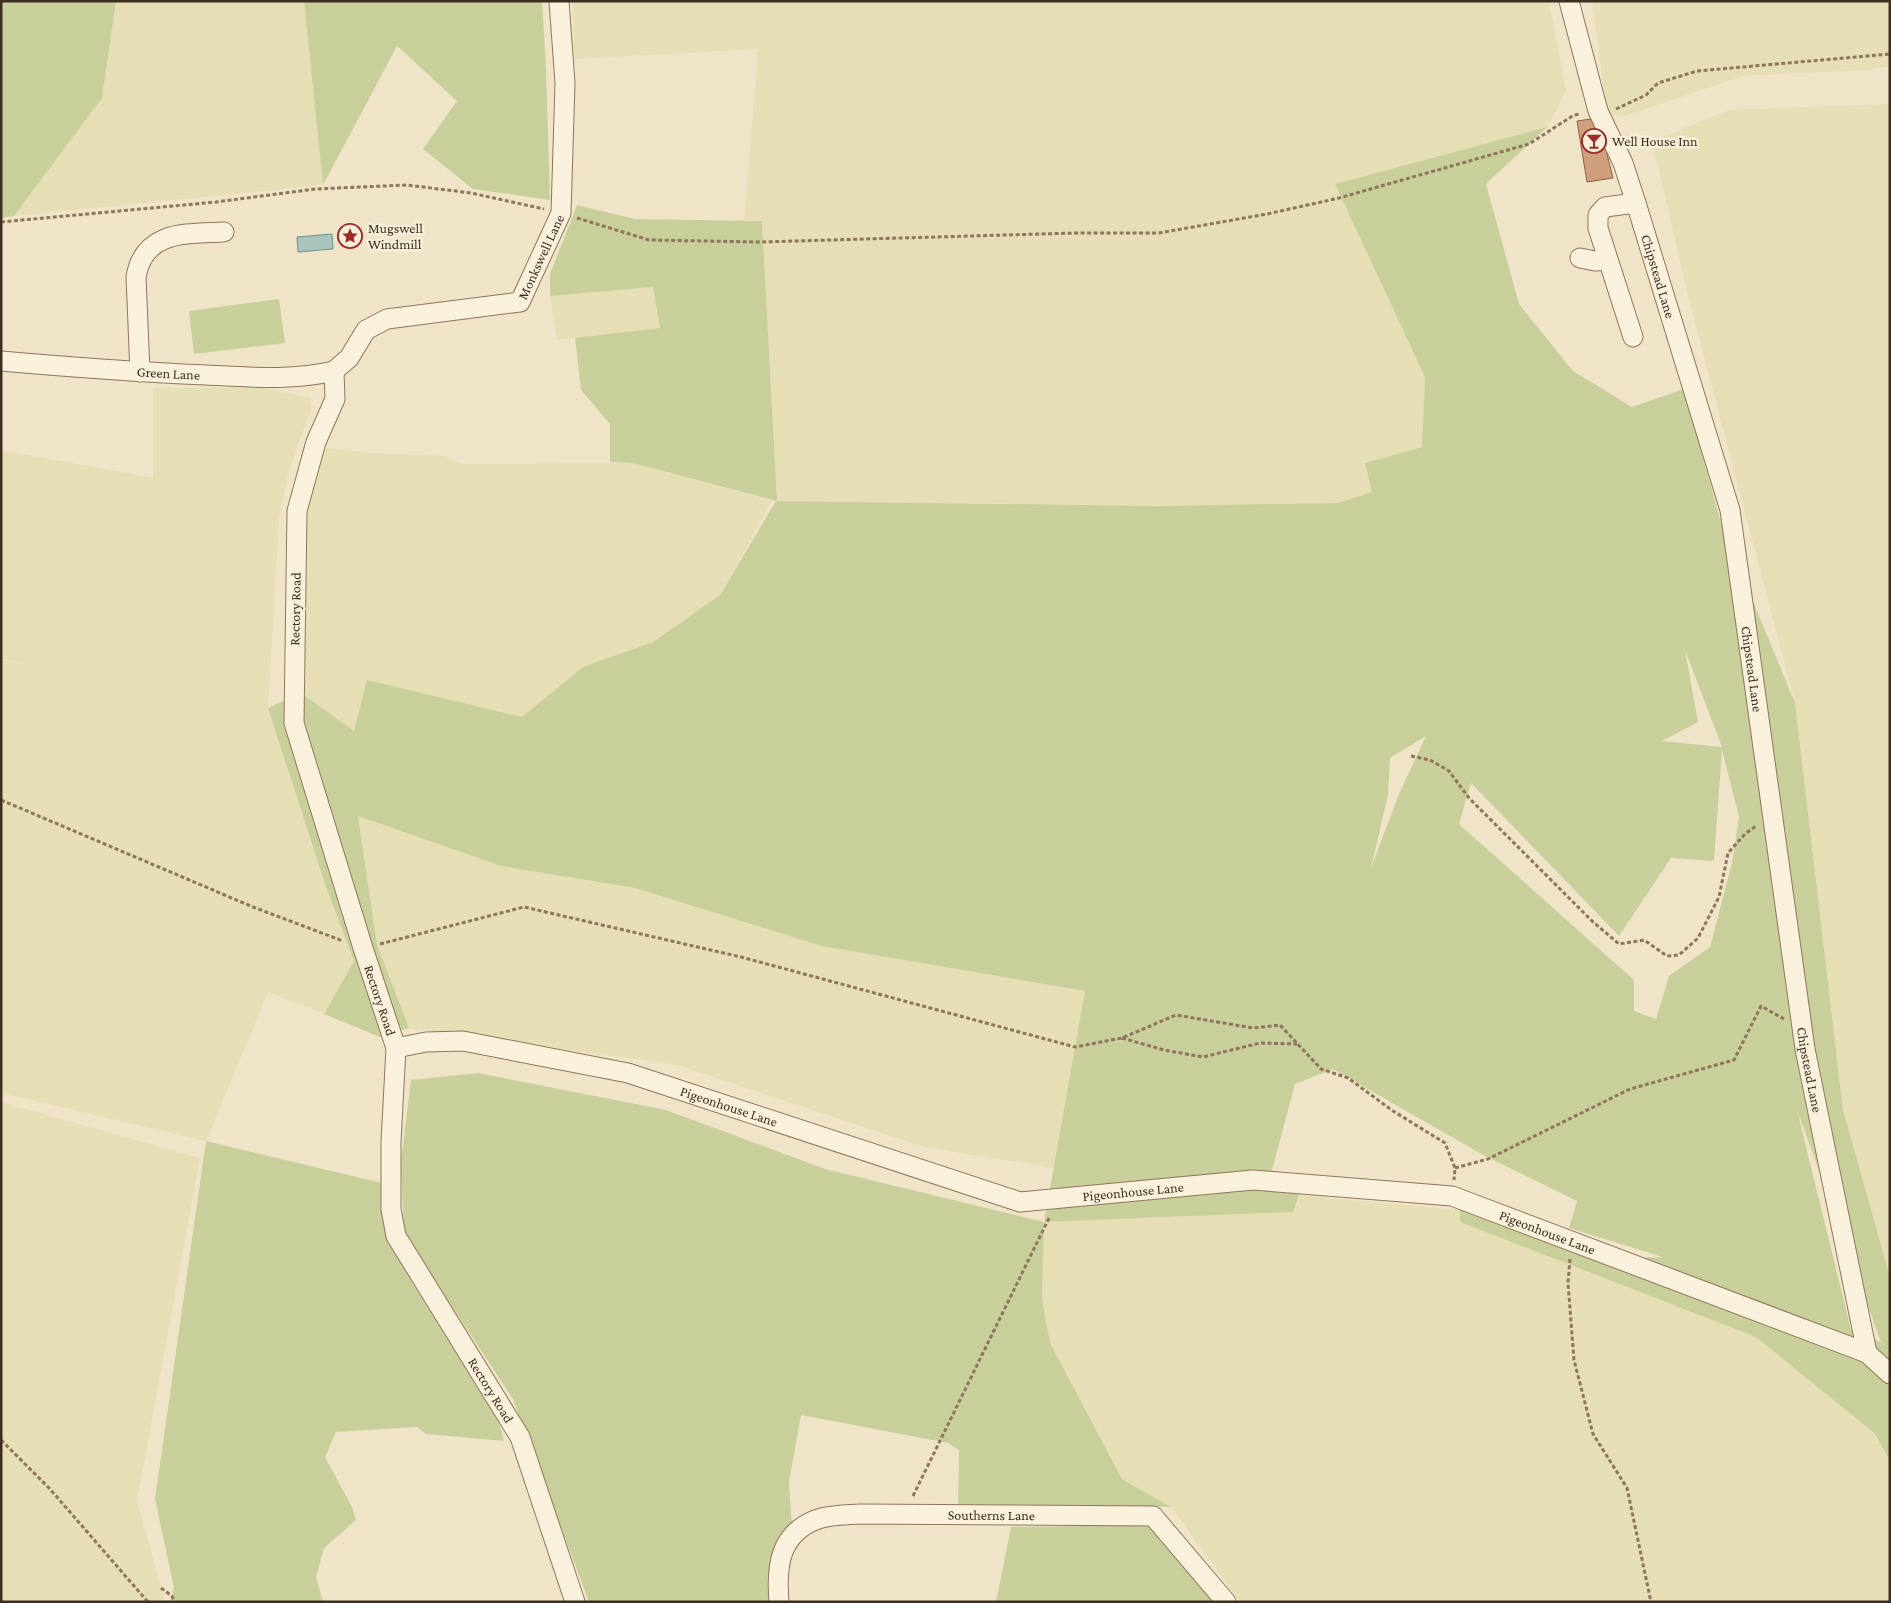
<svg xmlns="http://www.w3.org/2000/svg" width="1891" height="1603" font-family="'Crimson Pro',serif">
<rect width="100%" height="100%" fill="#f0e4c8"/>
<!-- farmland -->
<path fill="#e6deb5" d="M116 1H304L323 185 14 216 102 98Z
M573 1H1549L1566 91 1547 127 1335 184 1425 377 1422 447 1365 463 1372 492 1338 503 1230 506 777 501 762 221 744 220 758 49 574 59Z
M1592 1H1890V66L1868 70 1743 76 1622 117 1607 112Z
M1890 104V1277L1843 1110 1795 703 1690 303 1652 141 1729 110Z
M654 287 660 329 557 340 550 296Z
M256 387 309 397 312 407 289 470 279 520 268 708 325 884 354 961 324 1014 268 992 206 1141 1 1093V660L40 667 1 659V450L153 478V388Z
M323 448 373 453 445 456 461 464 633 463 772 501 720 595 653 642 583 667 522 717 368 681 354 731 301 693V615L310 479Z
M358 816 501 866 635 888 822 946 1085 991 1054 1168 924 1147 677 1065 409 1028 377 945Z
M1 1102 200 1158 137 1501 165 1602H1Z
M1299 1195 1460 1210V1222L1756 1337 1875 1435 1890 1461V1602H1240L1171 1507 1122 1479 1050 1343 1042 1299 1044 1222 1292 1212Z"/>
<!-- green -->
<path fill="#c9cf9b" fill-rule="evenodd" d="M1 1H116L102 98 14 216 1 218Z
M304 1H542L546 68 550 200 473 189 423 149 457 101 397 46 323 185Z
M1547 127 1486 184 1519 304 1573 371 1632 407 1684 389 1722 526 1795 703 1843 1110 1890 1277V1461L1875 1434 1756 1337 1460 1222V1210L1598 1259 1663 1257 1569 1228 1577 1201 1485 1156 1333 1069 1295 1084 1271 1174 1299 1195 1293 1212 1044 1222 1042 1299 1050 1343 1122 1479 1171 1507 958 1504 959 1450 948 1443 801 1415 789 1482 792 1529 770 1558 773 1602H589L513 1399 404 1234 401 1162 411 1080 478 1073 666 1110 825 1169 1044 1222 1085 991 822 946 635 888 501 866 358 816 377 945 409 1028 380 1037 324 1014 354 961 325 884 268 708 301 693 354 731 367 680 522 717 583 667 653 642 720 595 776 501 633 463 610 462V424L581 390 575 338 660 328 653 287 550 296V274L577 205 635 219 762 221 777 501 1161 506 1338 503 1372 492 1365 463 1422 447 1425 377 1335 184ZM1685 650 1722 747H1721L1662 741 1698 722ZM1426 736 1399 794 1371 868 1388 795 1390 758ZM1722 750 1739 817 1732 863 1710 947 1669 976 1656 1019 1634 1011V980L1459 824 1471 783 1619 936 1671 858 1714 861ZM1799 1118H1800L1881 1342 1851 1330Z
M279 299 285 343 194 354 189 311Z
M206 1141 382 1183 381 1203 386 1234 413 1284 499 1422 504 1441 426 1434 417 1427 336 1432 325 1457 352 1507 356 1520 324 1548 316 1577 323 1602H171L174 1588 155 1499Z
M1149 1525 1219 1602H996L1011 1527Z"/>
<!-- water -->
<path fill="#a9c4bc" stroke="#6f938a" d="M332 234 333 249 298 252 297 237Z"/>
<!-- building -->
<path fill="#cf9f7d" stroke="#8d5f41" d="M1598 118 1613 178 1587 182 1577 121Z"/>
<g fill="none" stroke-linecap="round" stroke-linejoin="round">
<defs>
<g id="minor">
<path id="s1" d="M1569 1 1598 111 1623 163 1636 203 1730 510 1805 1049 1867 1353"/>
<path d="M1580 258 1595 261 1607 260"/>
<path d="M1633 337 1598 228V215L1605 207 1636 203"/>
<path id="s2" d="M1 361C69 367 137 372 206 375 249 377 292 381 334 371"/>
<path id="s3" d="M334 371 335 399 316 442 297 511 294 723 363 948 396 1048 391 1142V1209L396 1236 520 1437 575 1602"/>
<path id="s4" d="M334 371 349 358 366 330 387 319 520 302 561 213 565 83 559 1"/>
<path d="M140 372 136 277C144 230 186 234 224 232"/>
<path id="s5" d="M396 1048 426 1042 463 1041 628 1073 1020 1202 1253 1180 1452 1196 1867 1353 1890 1374"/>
<path id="s6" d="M779 1602C776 1567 779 1533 818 1519 830 1515 847 1515 860 1514L1153 1516 1226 1602"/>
</g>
</defs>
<!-- minor casing -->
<use href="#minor" stroke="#8d765c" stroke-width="21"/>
<!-- path -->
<path stroke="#8d765c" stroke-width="3" stroke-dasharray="4 2.5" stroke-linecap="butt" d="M1616 109 1646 95 1658 83 1697 71 1890 54
M577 218 649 240 760 242 1076 233H1159L1267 214 1339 198 1529 144 1574 115 1580 114
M1 222 216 202 315 189 407 185 471 193 544 209
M1411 756 1430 760 1449 771 1469 798 1592 921 1619 944 1644 940 1667 956 1679 955 1698 938 1719 897 1728 853 1745 834 1756 826
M1 800 253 907 343 941
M380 944 524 907 741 957 1075 1047 1122 1038 1176 1015 1253 1028 1280 1025 1321 1069 1348 1078 1393 1111 1445 1143 1455 1168 1454 1180
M1122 1038 1164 1050 1203 1057 1260 1043 1297 1044
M1455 1168 1488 1159 1630 1089 1734 1060 1761 1006 1784 1019
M1570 1259 1568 1283 1574 1360 1593 1434 1627 1488 1651 1602
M1 1440 50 1489 148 1602
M913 1496 1050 1216
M161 1588 172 1596 174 1602"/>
<!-- minor -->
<use href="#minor" stroke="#faf1dc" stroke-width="19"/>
</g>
<!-- icons -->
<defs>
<symbol id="bar-ring" viewBox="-11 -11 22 22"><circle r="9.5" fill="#f7eed8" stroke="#9e2a2b" stroke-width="1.5"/><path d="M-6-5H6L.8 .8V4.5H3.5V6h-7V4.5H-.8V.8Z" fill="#9e2a2b"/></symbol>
<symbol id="sight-ring" viewBox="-11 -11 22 22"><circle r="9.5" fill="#f7eed8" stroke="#9e2a2b" stroke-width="1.5"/><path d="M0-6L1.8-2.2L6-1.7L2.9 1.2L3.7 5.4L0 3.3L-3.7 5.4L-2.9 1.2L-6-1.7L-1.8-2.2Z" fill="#9e2a2b"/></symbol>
</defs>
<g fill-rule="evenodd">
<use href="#bar-ring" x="1580" y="127" width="28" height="28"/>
<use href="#sight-ring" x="336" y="222" width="28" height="28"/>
</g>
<g text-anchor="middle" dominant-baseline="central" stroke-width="5" stroke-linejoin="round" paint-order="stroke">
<!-- poi labels -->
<g font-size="14" fill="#3d2e20" stroke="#f7eed8" text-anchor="start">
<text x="1612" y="141">Well House Inn</text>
<text x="368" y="228">Mugswell<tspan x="368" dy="16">Windmill</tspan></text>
</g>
<!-- street labels -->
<g font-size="14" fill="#3d2e20" stroke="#f7eed8">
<text stroke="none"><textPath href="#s4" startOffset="260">Monkswell Lane</textPath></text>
<text stroke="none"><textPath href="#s1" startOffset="290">Chipstead Lane</textPath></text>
<text stroke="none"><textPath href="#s2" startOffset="168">Green Lane</textPath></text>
<text transform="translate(295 609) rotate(-89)">Rectory Road</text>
<text stroke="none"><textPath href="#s1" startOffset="695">Chipstead Lane</textPath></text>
<text stroke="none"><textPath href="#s3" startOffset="649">Rectory Road</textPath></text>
<text stroke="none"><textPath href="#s1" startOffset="1100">Chipstead Lane</textPath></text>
<text stroke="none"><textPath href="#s5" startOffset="342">Pigeonhouse Lane</textPath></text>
<text stroke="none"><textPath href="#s5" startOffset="762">Pigeonhouse Lane</textPath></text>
<text stroke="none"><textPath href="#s5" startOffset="1184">Pigeonhouse Lane</textPath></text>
<text stroke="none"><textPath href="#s3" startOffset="1069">Rectory Road</textPath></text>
<text stroke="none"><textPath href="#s6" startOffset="274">Southerns Lane</textPath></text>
</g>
</g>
<!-- border -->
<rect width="1891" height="1603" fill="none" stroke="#3d2e20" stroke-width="5"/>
</svg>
